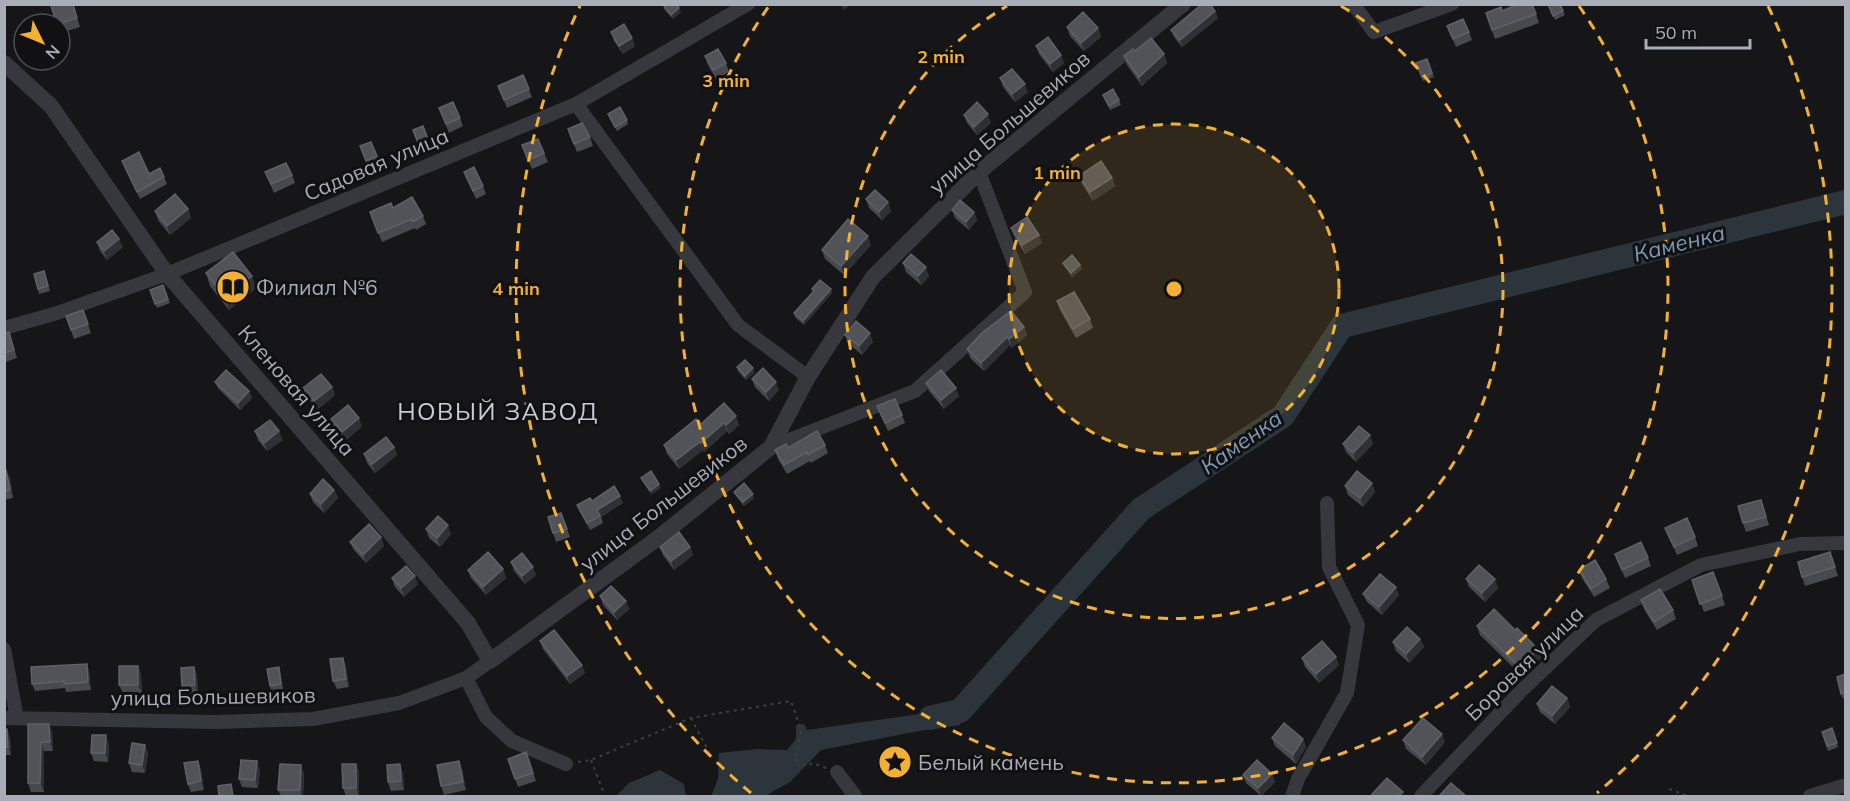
<svg xmlns="http://www.w3.org/2000/svg" width="1850" height="801" font-family="Mulish,sans-serif">
<rect width="100%" height="100%" fill="#161618"/>
<!-- water -->
<path fill="#2c353c" d="M950 701 960 711V725L919 731 821 750 790 782 770 793 768 796H711L718 779 719 753 758 749 787 750 796 739V725L804 724 807 730 927 713Z
M660 770 684 784 686 796H616L629 783Z"/>
<g fill="none" stroke-linecap="round" stroke-linejoin="round">
<!-- river -->
<path stroke="#2c353c" stroke-width="24" d="M930 718 960 711 1141 509 1283 416 1342 326 1846 202"/>
<!-- path -->
<path stroke="#3d3f44" stroke-width="2" stroke-dasharray="3 4.5" stroke-linecap="butt" d="M691 718 709 752
M591 760 605 796
M578 762 591 760 691 718 791 701 801 730 795 759 806 766 813 763 826 768
M1669 789 1688 796"/>
<!-- minor -->
<path stroke="#37383d" stroke-width="14" d="M1353 4 1374 32 1452 4
M576 104 738 325 808 377
M4 328 54 314 167 274 576 104 748 4
M771 447 915 391 1025 292 979 172
M4 649 17 718
M466 678 486 717 512 741 566 764
M4 718 216 722 313 719 399 703 466 678 490 661
M837 772 855 796
M1292 796 1298 779 1347 693 1358 625 1329 567 1327 503
M1421 796 1521 691 1596 620 1701 565 1800 544 1846 543
M1810 796 1846 785"/>
<!-- tertiary -->
<path stroke="#37383d" stroke-width="16" d="M4 63 51 106 167 274 468 623 490 661 658 538 771 447 808 377 873 277 979 172 1183 4"/>
</g>
<!-- wall -->
<path fill="#47494d" d="M73 4 80 27 60 33V24H57Z
M663 4 681 12 673 19 664 9Z
M1548 4H1560L1565 15 1555 20Z
M1215 11 1218 18 1182 47 1174 37 1171 30Z
M1502 11 1536 14 1539 23 1495 39 1486 13Z
M1447 26 1469 32 1472 40 1456 47Z
M1067 27 1098 28 1101 37 1084 51 1070 36Z
M611 32 635 46 623 54 614 41Z
M1036 46 1064 63 1053 72 1039 54Z
M1135 51 1164 54 1167 63 1142 86 1127 65 1124 56Z
M705 56 726 63 729 72 716 79 708 65Z
M1427 59 1434 77 1423 81 1416 63Z
M523 75 532 97 507 108 498 86Z
M1000 78 1028 92 1015 102 1003 87Z
M1103 95 1119 100 1121 105 1110 110Z
M439 108 460 118 463 126 449 133Z
M608 114 627 120 628 124 617 131Z
M964 115 991 123 977 135 967 123Z
M423 126 430 143 419 147 413 130Z
M568 129 590 137 593 146 577 152Z
M538 139 548 162 532 169 522 145Z
M360 146 377 156 378 160 367 165Z
M122 161 149 174 164 177 167 184 140 199Z
M265 172 292 175 295 183 274 193Z
M464 172 483 186 486 194 476 199Z
M1079 176 1112 178 1115 186 1093 201 1082 184Z
M866 199 888 202 891 211 882 220 869 208Z
M188 209 191 218 170 235 158 220 155 211Z
M952 210 974 212 977 220 969 230 955 218Z
M370 212 423 216 426 224 416 230 415 228 382 242Z
M1011 228 1039 235 1042 243 1025 254 1014 236Z
M97 242 123 247 107 260 100 251Z
M871 245 844 275 825 259 822 250Z
M903 263 929 276 921 285 906 272Z
M1063 263 1080 265 1082 269 1072 277 1065 267Z
M44 271 50 291 39 294 34 274Z
M206 273 256 288 229 310 210 286Z
M163 285 170 303 157 308 150 290Z
M812 289 832 293 804 325 795 317 794 313 813 292Z
M1057 301 1090 319 1093 328 1076 338 1060 310Z
M83 310 91 333 74 339 66 316Z
M1024 327 1027 335 1012 348 1010 345 984 371 970 358 967 349Z
M9 332 17 358 5 362 4 360V333Z
M845 335 873 342 862 355 848 343Z
M737 367 753 368 754 373 746 380 738 371Z
M752 379 779 390 769 401 755 387Z
M215 382 249 391 252 398 240 410 218 388Z
M926 383 959 396 944 409 929 391Z
M332 387 335 395 317 410 307 396 303 388Z
M724 403 739 425 729 434 727 431 704 452 703 450 679 469 667 454 664 445 701 424Z
M877 406 902 415 905 423 888 431Z
M331 419 362 426 345 441 334 427Z
M255 431 283 440 267 451 258 440Z
M1343 444H1373L1356 462 1346 452Z
M825 445 828 453 811 463 810 461 787 474 778 459 775 450 788 448Z
M394 447 397 455 375 473 367 463 364 454Z
M4 470 10 478 13 498 4 500Z
M1345 486 1375 492 1363 507 1348 495Z
M334 490 338 498 324 513 313 502 310 494Z
M734 492 754 498 744 506 736 496Z
M1761 500 1769 525 1746 532 1743 523Z
M592 501 623 503 601 517 603 523 590 530 580 512 577 505Z
M561 513 570 537 556 542 548 517Z
M1665 528 1695 537 1698 546 1677 555Z
M426 529 451 534 440 547 429 538Z
M381 537 384 546 366 563 354 550 350 542Z
M660 547H690L693 555 674 570 663 555Z
M1830 552 1838 576 1805 586 1802 577Z
M1615 554 1648 558 1651 566 1625 578Z
M511 562 536 575 525 584 514 571Z
M503 569 506 578 486 595 471 578 468 570Z
M1579 570 1606 579 1610 588 1594 597 1582 578Z
M1713 572 1725 605 1704 612 1692 580Z
M392 578 418 584 404 597 395 587Z
M1466 579 1498 588 1485 602 1469 587Z
M1363 594 1399 595 1382 615 1367 602Z
M600 596 626 601 629 609 617 620 603 605Z
M1641 600 1673 610 1676 619 1657 630 1644 609Z
M1477 626 1515 630 1538 649 1541 658 1523 677 1480 635Z
M1420 639 1424 647 1409 663 1396 651 1393 642Z
M540 641 585 673 570 684 543 649Z
M343 658 346 666 349 687 337 689 333 681Z
M1302 658 1339 665 1319 683 1305 667Z
M87 664 89 671 91 690 66 692 65 688 35 691 32 684Z
M138 666 141 675 142 693H123L119 685Z
M194 667 197 675 198 694H185L182 686Z
M279 667 283 689 271 690 270 686Z
M1845 674V702L1841 694Z
M1567 698 1570 707 1555 724 1540 712 1537 704Z
M28 724H49L52 732 53 751H44V792H31L28 783Z
M1832 728 1838 747 1828 751 1822 732Z
M4 729H7L10 738 11 755H4Z
M1272 738 1303 739 1306 747 1296 764 1275 746Z
M1403 740 1445 742 1426 765 1406 749Z
M109 744 108 762 94 761 91 753Z
M145 745 148 753 145 773 132 772 129 763Z
M526 752 536 781 518 787 508 759Z
M198 761 201 770 204 790 191 792 188 784Z
M356 764 359 772V796H346L343 788Z
M462 769 466 790 444 795 441 786Z
M260 770 258 788 242 787 239 779Z
M403 772 404 790 391 791 388 782Z
M304 774 303 796H281L278 790Z
M1272 774 1275 782 1261 796 1246 783 1243 775Z"/>
<!-- shaded-wall -->
<path fill="#2f3033" d="M841 4H852L843 10Z
M679 8 681 12 673 19 671 15Z
M1215 11 1218 18 1182 47 1180 40Z
M1098 28 1101 37 1084 51 1081 43Z
M632 38 635 46 623 54 619 46Z
M1164 54 1167 63 1142 86 1139 77Z
M1061 55 1064 63 1053 72 1050 64Z
M1025 84 1028 92 1015 102 1012 94Z
M988 114 991 123 977 135 974 127Z
M1112 178 1115 186 1093 201 1090 192Z
M888 202 891 211 882 220 879 212Z
M188 209 191 218 170 235 167 226Z
M974 212 977 220 969 230 966 222Z
M1039 235 1042 243 1025 254 1022 245Z
M868 236 871 245 844 275 841 266Z
M119 239 123 247 107 260 104 251Z
M1080 265 1082 269 1072 277 1071 273Z
M926 267 929 276 921 285 918 276Z
M252 276 256 288 229 310 225 297Z
M831 289 832 293 804 325 803 321Z
M1024 327 1027 335 1012 348 1009 339Z
M870 333 873 342 862 355 859 346Z
M1007 337 1010 345 984 371 981 363Z
M753 368 754 373 746 380 745 376Z
M776 382 779 390 769 401 766 392Z
M332 387 335 395 317 410 314 401Z
M956 388 959 396 944 409 941 400Z
M249 391 252 398 240 410 238 403Z
M736 416 739 425 729 434 726 425Z
M359 418 362 426 345 441 342 432Z
M724 423 727 431 704 452 701 443Z
M279 431 283 440 267 451 264 443Z
M1370 435 1373 444 1356 462 1353 453Z
M700 442 703 450 679 469 676 460Z
M394 447 397 455 375 473 372 464Z
M6 470 10 478 13 498 10 490Z
M1372 483 1375 492 1363 507 1360 498Z
M659 484 661 488 651 495 650 491Z
M334 490 338 498 324 513 321 504Z
M753 494 754 498 744 506 743 502Z
M620 496 623 503 601 517 597 510Z
M448 525 451 534 440 547 437 538Z
M381 537 384 546 366 563 363 555Z
M690 547 693 555 674 570 671 561Z
M533 567 536 575 525 584 522 576Z
M503 569 506 578 486 595 483 587Z
M415 576 418 584 404 597 401 588Z
M1495 579 1498 588 1485 602 1482 593Z
M1396 587 1399 595 1382 615 1379 607Z
M626 601 629 609 617 620 614 612Z
M1420 639 1424 647 1409 663 1406 654Z
M1538 649 1541 658 1523 677 1520 668Z
M1336 657 1339 665 1319 683 1316 674Z
M343 658 346 666 349 687 346 679Z
M87 664 89 671 91 690 88 682Z
M582 665 585 673 570 684 567 676Z
M138 666 141 675 142 693 138 685Z
M194 667 197 675 198 694 195 685Z
M1567 698 1570 707 1555 724 1552 716Z
M49 724 52 732 53 751 50 742Z
M7 729 10 738 11 755 8 747Z
M1442 734 1445 742 1426 765 1422 757Z
M106 735 109 744 108 762 105 753Z
M1303 739 1306 747 1296 764 1293 755Z
M41 742 44 751V792L40 783Z
M145 745 148 753 145 773 142 765Z
M198 761 201 770 204 790 201 781Z
M257 761 260 770 258 788 255 780Z
M459 761 462 769 466 790 463 782Z
M356 764 359 772V796L356 788Z
M400 764 403 772 404 790 401 781Z
M301 765 304 774 303 796H302L300 790Z
M1272 774 1275 782 1261 796 1258 788Z
M1403 792 1404 796H1398Z"/>
<!-- building -->
<path fill="#525359" stroke="#5f6168" stroke-width="1.5" d="M55 4H73L77 18 57 24 51 6Z
M663 4H676L679 8 671 15Z
M1202 4H1210L1215 11 1180 40 1171 30Z
M1518 4H1532L1536 14 1492 30 1486 13 1501 7 1502 11Z
M1548 4H1560L1563 11 1553 16Z
M1083 12 1098 28 1081 43 1067 27Z
M1463 19 1469 32 1453 39 1447 26Z
M624 24 632 38 619 46 611 32Z
M1048 37 1061 55 1050 64 1036 46Z
M1151 38 1164 54 1139 77 1124 56 1133 49 1135 51Z
M718 49 726 63 713 70 705 56Z
M1427 59 1432 73 1422 77 1416 63Z
M1012 69 1025 84 1012 94 1000 78Z
M523 75 529 89 504 100 498 86Z
M1113 89 1119 100 1109 106 1103 95Z
M453 102 460 118 446 124 439 108Z
M977 102 988 114 974 127 964 115Z
M620 107 627 120 615 127 608 114Z
M582 123 590 137 574 144 568 129Z
M423 126 428 139 418 143 413 130Z
M538 139 544 153 528 160 522 145Z
M371 142 377 156 366 161 360 146Z
M139 152 149 174 160 168 164 177 137 192 122 161Z
M1101 161 1112 178 1090 192 1079 176Z
M286 163 292 175 271 184 265 172Z
M474 167 483 186 473 191 464 172Z
M875 190 888 202 879 212 866 199Z
M175 194 188 209 167 226 155 211Z
M412 197 423 216 413 222 412 219 378 233 370 212 391 203 393 208Z
M960 200 974 212 966 222 952 210Z
M1027 217 1039 235 1022 245 1011 228Z
M848 219 868 236 841 266 822 250Z
M112 230 119 239 104 251 97 242Z
M233 252 252 276 225 297 206 273Z
M911 254 926 267 918 276 903 263Z
M1072 255 1080 265 1071 273 1063 263Z
M44 271 48 286 38 289 34 274Z
M820 280 831 289 803 321 794 313 814 291 812 289Z
M163 285 168 299 155 304 150 290Z
M1074 292 1090 319 1073 329 1057 301Z
M83 310 88 324 71 330 66 316Z
M1011 311 1024 327 1009 339 1007 337 981 363 967 349 983 332Z
M856 321 870 333 859 346 845 335Z
M9 332 14 350 4 353V333Z
M745 360 753 368 745 376 737 367Z
M763 368 776 382 766 392 752 379Z
M226 370 249 391 238 403 215 382Z
M941 370 956 388 941 400 926 383Z
M321 374 332 387 314 401 303 388Z
M895 399 902 415 885 423 877 406Z
M724 403 736 416 726 425 724 423 701 443 700 442 676 460 664 445 696 419 701 424Z
M348 405 359 418 342 432 331 419Z
M270 420 279 431 264 443 255 431Z
M1359 426 1370 435 1353 453 1343 444Z
M817 431 825 445 808 455 807 452 784 465 775 450 786 444 788 448Z
M386 437 394 447 372 464 364 454Z
M4 470H6L10 490 4 491Z
M651 471 659 484 650 491 641 478Z
M1357 471 1372 483 1360 498 1345 486Z
M323 479 334 490 321 504 310 494Z
M744 483 753 494 743 502 734 492Z
M614 486 620 496 597 510 600 516 587 523 577 505 590 498 592 501Z
M1761 500 1766 517 1743 523 1738 506Z
M561 513 567 529 553 533 548 517Z
M438 516 448 525 437 538 426 529Z
M1687 518 1695 537 1674 547 1665 528Z
M369 524 381 537 363 555 350 542Z
M679 532 690 547 671 561 660 547Z
M1641 542 1648 558 1622 570 1615 554Z
M488 552 503 569 483 587 468 570Z
M1830 552 1835 567 1802 577 1798 562Z
M522 553 533 567 522 576 511 562Z
M1595 560 1606 579 1591 589 1579 570Z
M1479 565 1495 579 1482 593 1466 579Z
M406 566 415 576 401 588 392 578Z
M1713 572 1722 596 1700 604 1692 580Z
M1380 574 1396 587 1379 607 1363 594Z
M611 586 626 601 614 612 600 596Z
M1660 589 1673 610 1654 622 1641 600Z
M1494 609 1515 630 1517 628 1538 649 1520 668 1477 626Z
M1407 627 1420 639 1406 654 1393 642Z
M554 630 582 665 567 676 540 641Z
M1322 641 1336 657 1316 674 1302 658Z
M343 658 346 679 333 681 330 659Z
M87 664 88 682 64 684V681L32 684 31 667Z
M119 666H138V685H119Z
M194 667 195 685 182 686 181 668Z
M279 667 281 684 270 686 267 669Z
M1845 674V692L1841 694 1837 677Z
M1552 686 1567 698 1552 716 1537 704Z
M1423 718 1442 734 1422 757 1403 740Z
M1284 723 1303 739 1293 755 1272 738Z
M28 724H49L50 742H41L40 783H28Z
M1832 728 1837 743 1827 746 1822 732Z
M4 729H7L8 747H4Z
M92 735H106L105 753H91Z
M132 743 145 745 142 765 129 763Z
M526 752 533 773 515 779 508 759Z
M241 760 257 761 255 780 239 779Z
M1257 760 1272 774 1258 788 1243 775Z
M198 761 201 781 188 784 184 763Z
M459 761 463 782 441 786 437 765Z
M280 764 301 765 300 790H278Z
M342 764H356V788H343Z
M400 764 401 781 388 782 387 765Z
M1387 778 1403 792 1398 796H1375L1372 794Z
M1451 783 1466 796H1439Z
M231 784 233 796H219L218 786Z"/>
<!-- distance rings -->
<circle cx="1174" cy="289" r="165" fill="#f2b134" fill-opacity=".12"/>
<g fill="none" stroke="#f2b134" stroke-width="3" stroke-dasharray="10 8">
<circle cx="1174" cy="289" r="165"/>
<path d="M1341 6A329 329 0 1 1 1007 6"/>
<path d="M1579 6A494 494 0 1 1 769 6"/>
<path d="M751 793A658 658 0 0 1 580 6M1768 6A658 658 0 0 1 1597 793"/>
</g>
<!-- icons -->
<defs>
<symbol id="library-disc" viewBox="-11 -11 22 22"><circle r="9.5" fill="#f2b134" stroke="#111113"/><path d="M-6-4Q-3-5.5-.7-3.5V5Q-3 3-6 4ZM6-4Q3-5.5 .7-3.5V5Q3 3 6 4Z" fill="#111"/></symbol>
<symbol id="sight-disc" viewBox="-11 -11 22 22"><circle r="9.5" fill="#f2b134" stroke="#111113"/><path d="M0-6L1.8-2.2L6-1.7L2.9 1.2L3.7 5.4L0 3.3L-3.7 5.4L-2.9 1.2L-6-1.7L-1.8-2.2Z" fill="#111"/></symbol>
</defs>
<g fill-rule="evenodd">
<use href="#library-disc" x="214" y="268" width="38" height="38"/>
<use href="#sight-disc" x="876" y="743" width="38" height="38"/>
</g>
<g text-anchor="middle" dominant-baseline="central" stroke-width="6" stroke-linejoin="round" paint-order="stroke">
<!-- street labels -->
<g font-size="21" fill="#a8adb8" stroke="#111113">
<text transform="translate(1009 122) rotate(-41)">улица Большевиков</text>
<text transform="translate(376 164) rotate(-23)">Садовая улица</text>
<text transform="translate(297 390) rotate(49)">Кленовая улица</text>
<text transform="translate(663 503) rotate(-38)">улица Большевиков</text>
<text transform="translate(1524 663) rotate(-44)">Боровая улица</text>
<text transform="translate(213 696) rotate(-1)">улица Большевиков</text>
</g>
<!-- poi labels -->
<g font-size="21" fill="#a8adb8" stroke="#111113" text-anchor="start">
<text x="256" y="287">Филиал №6</text>
<text x="918" y="762">Белый камень</text>
</g>
<!-- water labels -->
<g font-size="22" font-style="italic" fill="#7f9bb3" stroke="#111113">
<text transform="translate(1679 243) rotate(-14)">Каменка</text>
<text transform="translate(1241 442) rotate(-35)">Каменка</text>
</g>
<!-- quarter labels -->
<g font-size="24" letter-spacing="1.5" fill="#c9ccd4" stroke="#111113">
<text x="498" y="411">НОВЫЙ ЗАВОД</text>
</g>
</g>
<circle cx="1174" cy="289" r="9" fill="#f2b134" stroke="#111113" stroke-width="3"/>
<g font-size="18" text-anchor="middle" font-weight="bold" fill="#f2b134" stroke="#111113" stroke-width="6" stroke-linejoin="round" paint-order="stroke">
<text x="941" y="63">2 min</text>
<text x="726" y="87">3 min</text>
<text x="1057" y="179">1 min</text>
<text x="516" y="295">4 min</text>
</g>
<!-- border -->
<rect width="1850" height="801" fill="none" stroke="#a8adb8" stroke-width="12"/>
<!-- north arrow -->
<g transform="translate(42 42) rotate(133)"><circle r="28" fill="#111113" stroke="#4d4f55" stroke-width="1.5"/>
<path d="M0-4.5L10 22L0 15L-10 22Z" fill="#f2b134"/>
<text y="-9" font-size="16" font-weight="bold" text-anchor="middle" fill="#a8adb8">N</text>
</g>
<!-- scale -->
<path d="M1646 39v9h104v-9" fill="none" stroke="#a8adb8" stroke-width="3"/>
<text x="1655" y="39" font-size="18" fill="#a8adb8" stroke="#111113" stroke-width="4.5" paint-order="stroke">50 m</text>
</svg>
